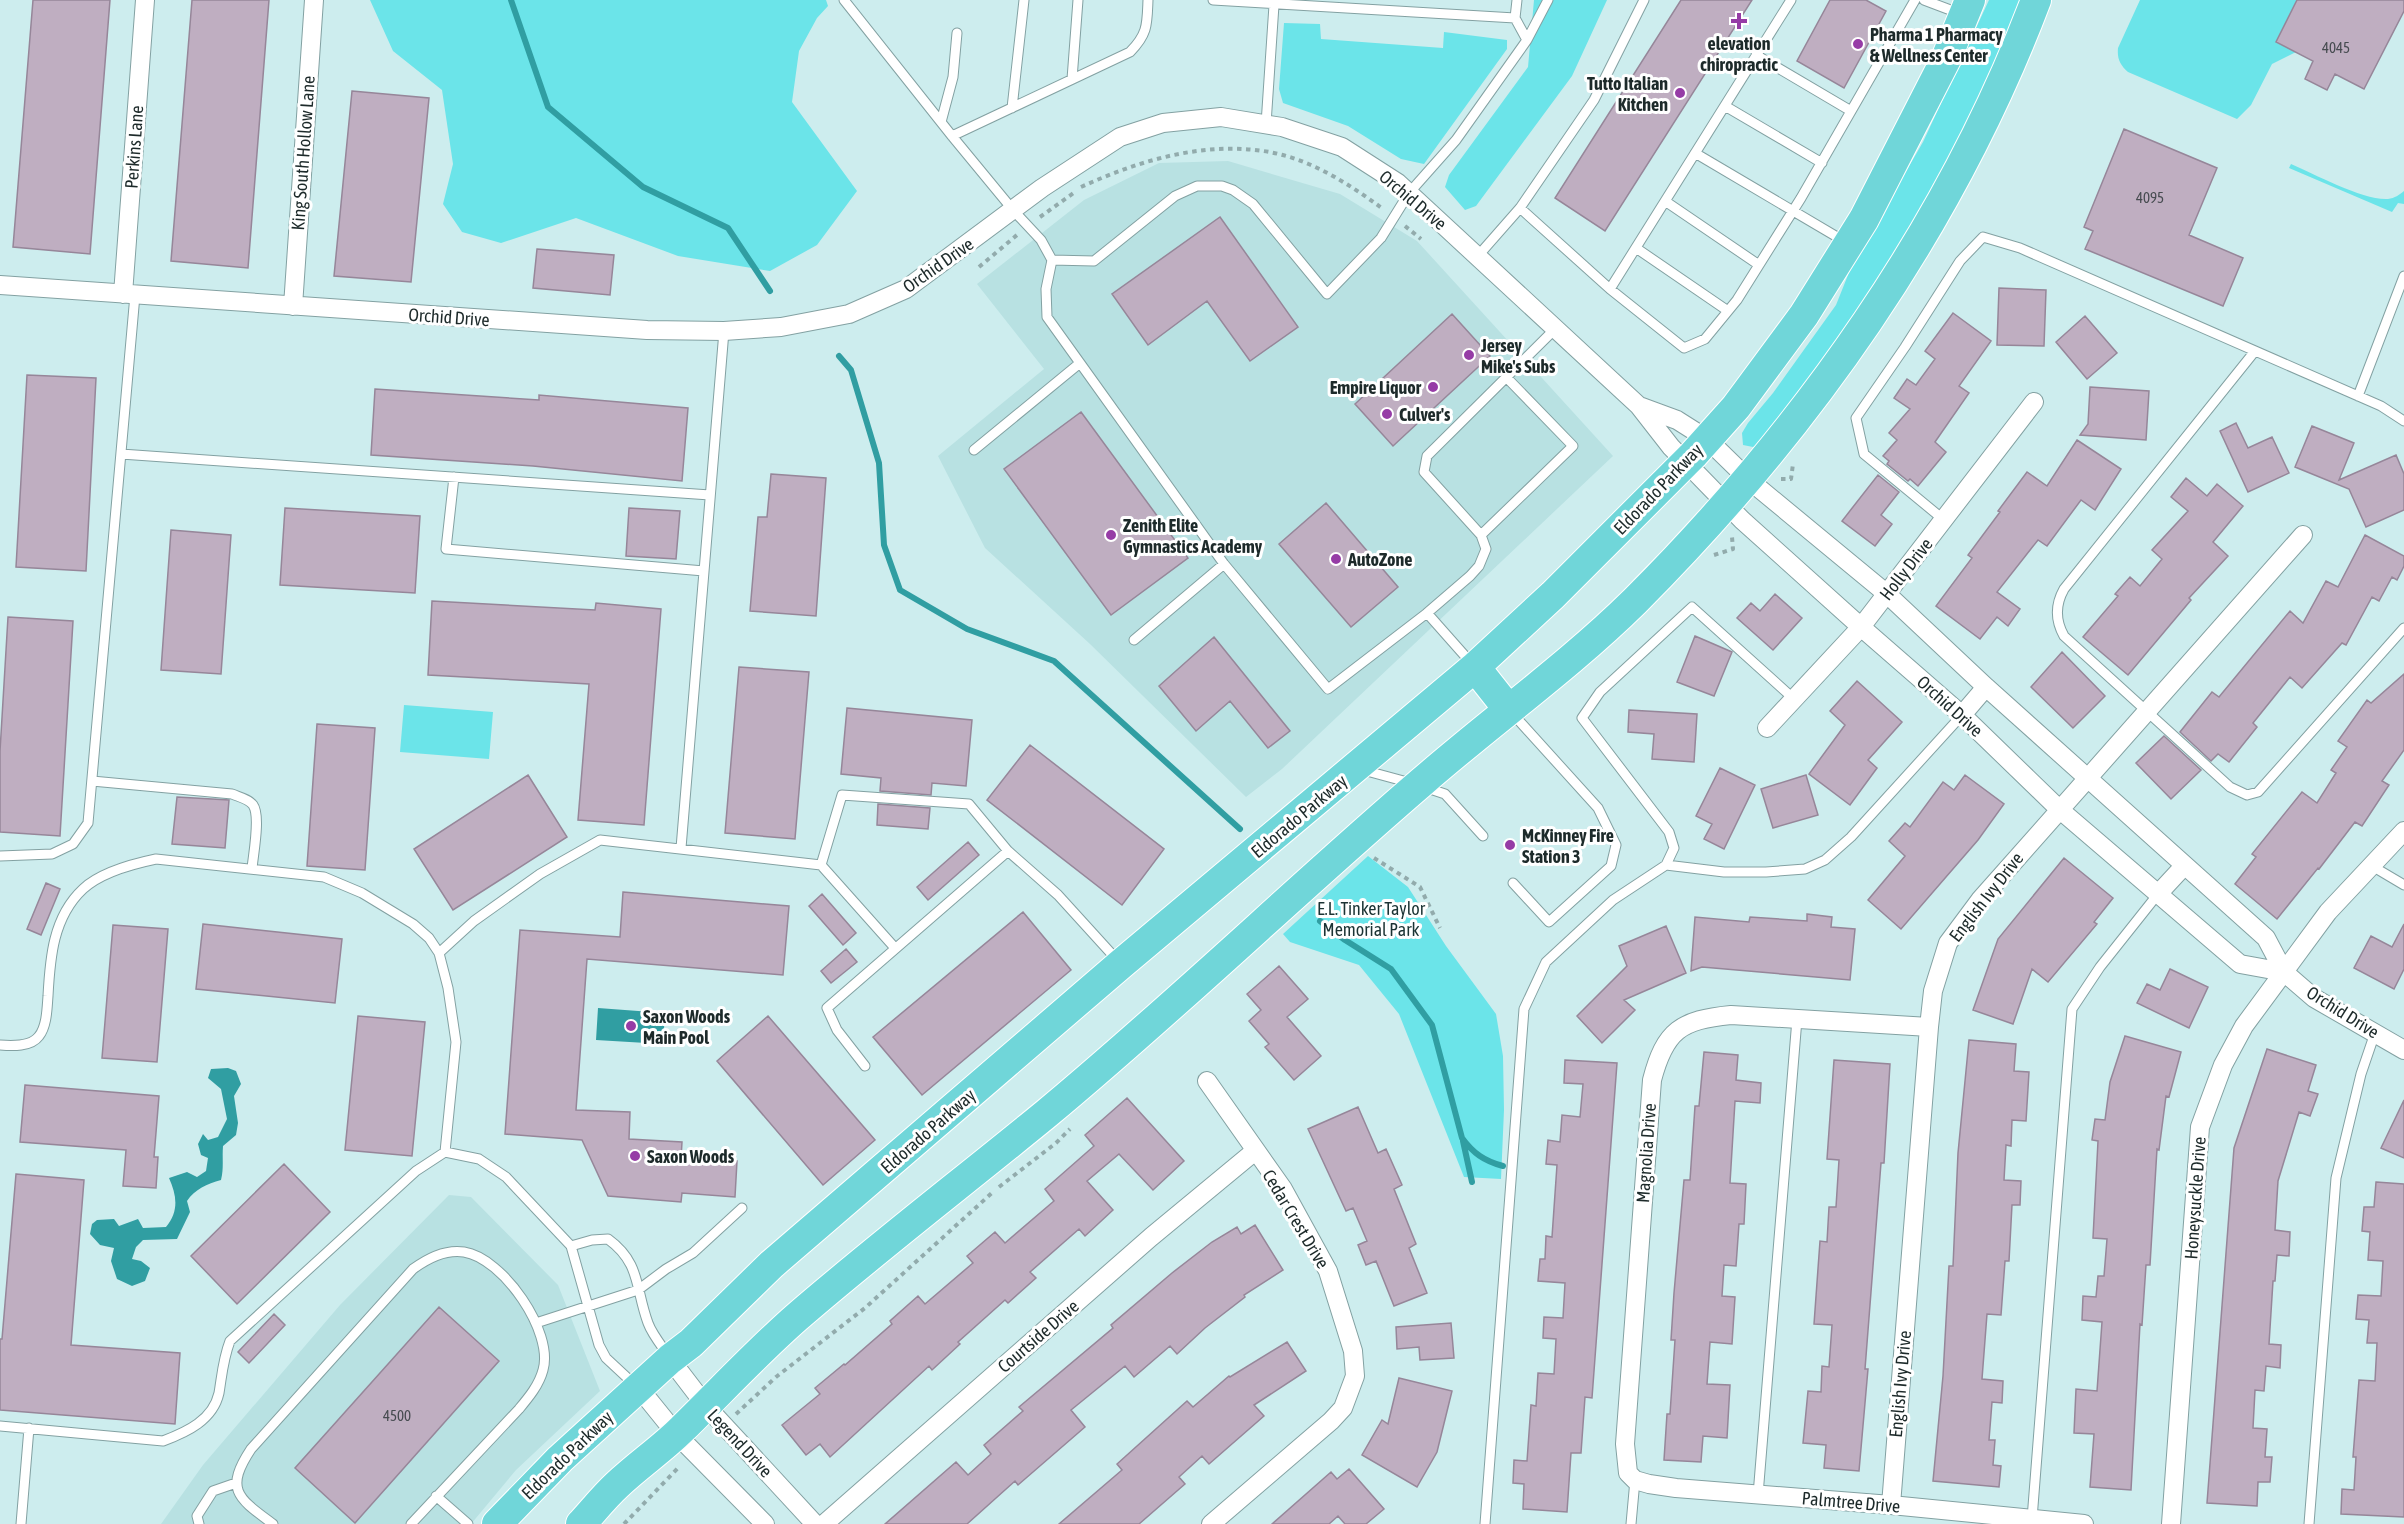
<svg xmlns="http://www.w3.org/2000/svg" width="2404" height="1524" font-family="'Asap Condensed',sans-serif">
<rect width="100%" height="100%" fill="#cdedee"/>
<!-- built -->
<path fill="#b8e1e2" d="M1228 161 1340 194 1417 241 1613 456 1282 769 1246 797 1090 644 985 548 938 456 1044 369 977 284 1084 200 1159 163Z
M449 1195 471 1197 558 1285 600 1391 516 1470 471 1524H161L203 1465 340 1305Z"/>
<!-- green -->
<path fill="#6be4e9" d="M370 0H826L828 6 817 18 799 51 792 102 857 191 817 245 770 271 678 256 576 218 501 243 462 232 443 204 453 164 442 90 393 51Z
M1534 0H1607L1572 76 1476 206 1465 210 1445 187 1449 175 1528 67Z
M1989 0H2025L2020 16 1909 239 1766 441 1753 447 1743 445 1742 433 1748 423 1773 393 1836 305 1852 265 1923 142Z
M2140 0H2297L2276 42 2296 52 2272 64 2251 105 2237 119 2128 72C2120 65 2117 59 2118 48Z
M1284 23 1320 24 1321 39 1443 48 1444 32 1507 40V49L1424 164 1401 159 1348 126 1283 103 1279 89Z
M2291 164C2314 174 2365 201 2388 199 2395 198 2399 195 2404 191V204L2398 203 2392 212 2289 168Z
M404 705 493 712 489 759 400 752Z
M1368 856 1408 887 1446 946 1496 1014 1503 1056 1504 1110 1501 1179 1464 1177 1399 1014 1359 965 1290 942 1283 934Z"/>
<!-- water -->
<path fill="#309ea2" d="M598 1008 665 1013 663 1044 596 1040Z
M228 1068 236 1071 241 1084 234 1096 238 1123 236 1135 223 1146C222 1158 224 1168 221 1180 207 1184 195 1189 187 1201L190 1212 177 1239 143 1240 136 1247 132 1259 141 1261 150 1268 145 1281 132 1286 117 1279 111 1261 114 1248 100 1245 90 1234 92 1224 97 1220 114 1219 119 1226 138 1219 143 1228 166 1227C179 1211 177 1196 169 1178L187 1172 197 1177 206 1171 208 1158 201 1155 198 1144 203 1134 208 1140 218 1137 227 1119 221 1089 208 1078 211 1069Z"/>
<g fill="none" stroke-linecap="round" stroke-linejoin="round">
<!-- stream -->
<path stroke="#309ea2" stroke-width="6" d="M511 0 548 107 643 187 728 228 770 291
M839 356 851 370 879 463 884 545 900 590 967 629 1054 661 1240 829
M1320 921 1345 940 1391 969 1432 1025 1462 1138C1473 1153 1484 1161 1503 1166
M1463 1141 1472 1182"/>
</g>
<!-- building -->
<path fill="#bfaec1" stroke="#968699" stroke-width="1.5" d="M33 0H110L90 254 13 247Z
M192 0H269L248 268 171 261Z
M1681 0H1752L1605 231 1555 198Z
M1830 0H1866L1886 11 1844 88 1797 61Z
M2297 0H2404V11L2364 89 2335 74 2327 90 2305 79 2313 61 2276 42Z
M352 91 429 98 411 282 334 276Z
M2124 129 2217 168 2189 235 2243 258 2223 306 2085 249 2093 231 2084 227Z
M1220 217 1298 327 1250 361 1207 301 1148 345 1112 294Z
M537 249 614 255 610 295 533 288Z
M1999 288 2046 290 2044 346 1997 345Z
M1953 313 1991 341 1959 386 1969 393 1935 442 1946 452 1918 486 1910 479 1908 481 1887 464 1889 461 1883 456 1897 440 1889 433 1910 409 1894 398 1907 379 1916 385 1935 359 1925 351Z
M1452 314 1490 356 1393 446 1355 404Z
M2085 316 2117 353 2087 379 2056 342Z
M27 375 96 378 86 571 16 567Z
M2090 387 2149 391 2146 440 2080 435 2088 424Z
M375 389 539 400V395L688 408 682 481 533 466 371 455Z
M1081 412 1188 558 1111 615 1004 469Z
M2236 423 2248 448 2272 437 2289 473 2248 492 2220 431Z
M2312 426 2354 443 2339 480 2396 455 2404 474V510L2366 527 2349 489 2295 467Z
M2077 440 2121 469 2095 510 2081 500 2047 546 2038 540 1997 592 2020 609 2008 626 1997 617 1980 639 1936 606 1972 558 1968 555 2000 512 1998 511 2027 472 2047 486Z
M771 474 826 478 816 616 750 611 758 517H767Z
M1878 475 1899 492 1881 515 1892 524 1875 546 1842 521Z
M2186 478 2207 496 2217 484 2243 506 2213 542 2228 556 2189 598 2191 600 2128 675 2083 637 2118 596 2115 594 2130 577 2140 586 2162 559 2152 550 2188 511 2171 497Z
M1326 503 1398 587 1351 627 1279 544Z
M285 508 420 516 415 593 280 585Z
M629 508 680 511 676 559 626 556Z
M171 530 231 535 221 674 161 670Z
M2365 535 2404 556V566L2397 580 2392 577 2379 601 2372 597 2346 645 2342 643 2302 688 2290 677 2253 723 2257 727 2229 762 2218 754 2211 761 2180 732 2212 692 2219 697 2290 611 2303 623 2326 581 2338 587Z
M1775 594 1802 618 1773 650 1737 618 1751 603 1760 611Z
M432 601 595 610 596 603 661 609 644 825 578 820 589 684 428 675Z
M8 617 73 621 60 836 0 832V751Z
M1695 636 1732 652 1714 696 1677 682Z
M1214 637 1290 731 1268 748 1230 701 1196 731 1159 686Z
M2062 652 2105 696 2073 728 2031 687Z
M739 667 809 672 795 839 725 833Z
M2404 674V750L2382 781 2389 785 2362 826 2355 822 2319 869 2318 868 2277 919 2235 884 2256 857 2252 854 2302 792 2317 803 2336 773 2331 770 2347 747 2338 741 2367 700 2371 703Z
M1857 681 1902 722 1868 760 1877 768 1850 805 1809 774 1845 725 1830 711Z
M847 708 972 720 966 786 932 783 931 795 880 791 881 778 841 774Z
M1629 710 1697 714 1694 762 1652 759 1654 734 1628 732Z
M317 724 375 728 365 870 307 866Z
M2164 736 2201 770 2171 799 2136 763Z
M1030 745 1164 849 1122 905 987 800Z
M1720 768 1755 785 1724 849 1704 839 1712 824 1696 816Z
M528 775 567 837 453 910 414 849Z
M1806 775 1818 815 1773 828 1761 789Z
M1965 775 2004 804 1978 840 1901 929 1868 900 1905 856 1889 841 1905 823 1910 827 1943 782 1954 790Z
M177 797 229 800 225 848 172 844Z
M878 804 930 808 928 829 877 825Z
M968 842 979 855 928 900 917 887Z
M2064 858 2113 898 2094 922 2097 924 2048 982 2032 969 2013 1024 1973 1010 1998 939Z
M46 883 60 889 41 935 27 929Z
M623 892 789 906 783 975 587 959 576 1110 630 1112 629 1139 682 1142 681 1159 737 1161 735 1197 682 1193 681 1202 608 1196 582 1140 505 1134 520 930 620 937Z
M822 894 856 933 843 945 809 906Z
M1023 912 1071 970 922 1095 873 1037Z
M1807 914 1832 917 1831 927 1855 929 1850 980 1702 967 1691 971 1695 917 1749 922 1750 917 1807 921Z
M203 924 342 939 335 1003 196 989Z
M2404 924V969L2394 989 2354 968 2371 936 2392 947Z
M113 925 168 929 157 1062 102 1058Z
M1666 926 1686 973 1624 1000 1635 1010 1602 1043 1577 1016 1627 966 1619 946Z
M846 949 857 962 831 983 821 971Z
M1279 966 1308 999 1287 1017 1321 1056 1294 1080 1265 1047 1269 1044 1249 1021 1261 1010 1247 994Z
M2170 969 2208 987 2189 1028 2137 1003 2147 984 2160 990Z
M358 1016 425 1022 412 1156 345 1150Z
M768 1016 875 1140 823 1185 717 1061Z
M2125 1036 2181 1052 2169 1097 2166 1096 2159 1150 2157 1149 2150 1265H2146L2142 1325 2140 1324 2131 1490 2090 1487 2094 1434 2074 1433 2076 1389 2097 1391 2102 1322 2082 1320 2083 1296 2096 1297 2098 1276H2104L2107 1239 2093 1238 2098 1141 2092 1140 2095 1119 2105 1120 2110 1082Z
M1969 1040 2016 1044 2014 1071 2029 1072 2026 1121 2012 1120 2011 1146 2006 1145 2004 1180 2021 1181 2020 1205H2012L2009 1261H2005L2001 1315 1987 1314 1982 1379 2003 1381 2002 1403 1992 1402 1989 1440H1995L1993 1465 2001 1466 1999 1487 1933 1481 1943 1376 1949 1266H1953L1958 1153Z
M2267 1049 2316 1065 2308 1091 2318 1094 2310 1116 2299 1112 2278 1181 2275 1230 2290 1232 2289 1256 2277 1255 2275 1281H2273L2269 1344 2281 1345 2280 1368 2266 1366 2264 1391 2255 1390 2253 1428 2267 1429 2265 1457H2272L2270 1482H2258L2257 1506 2207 1503 2234 1148Z
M1704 1052 1738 1055 1736 1080 1761 1083 1760 1103 1735 1101 1730 1183 1746 1184 1744 1224H1739L1736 1266 1724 1265 1722 1296 1735 1297 1732 1344 1710 1342 1707 1384 1730 1385 1727 1438 1703 1436 1701 1462 1664 1460 1667 1414H1670L1675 1340H1671L1674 1293 1684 1180H1690L1695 1106H1699Z
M1565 1060 1617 1063 1592 1398 1585 1397 1581 1453H1571L1567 1512 1523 1509 1524 1484 1513 1483 1514 1460 1527 1461 1531 1405 1536 1406 1538 1373 1554 1374 1556 1339 1543 1338 1544 1317 1563 1318 1565 1283 1538 1281 1540 1259H1545L1546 1236 1552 1237 1557 1165 1546 1164 1548 1140 1560 1142 1562 1115 1580 1117 1583 1084 1564 1083Z
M1834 1060 1890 1064 1884 1163H1881L1871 1292 1865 1369H1868L1859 1471 1824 1468 1826 1445 1803 1443 1808 1391 1821 1392 1822 1366 1829 1367 1832 1325 1814 1324 1820 1241 1827 1242 1829 1207H1836L1839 1160 1827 1159Z
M25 1085 159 1096 154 1157H158L156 1188 123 1186 126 1150 20 1142Z
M1127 1098 1184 1161 1153 1190 1119 1154 1087 1181 1113 1210 1085 1236 1079 1229 1030 1272 1036 1278 1008 1303 1005 1300 958 1342 960 1344 932 1370 929 1366 830 1457 820 1444 806 1455 782 1425 820 1394 815 1388 844 1364 845 1365 892 1324 890 1321 918 1296 925 1304 973 1263 967 1256 995 1232 1005 1243 1054 1201 1045 1189 1094 1146 1085 1135Z
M2404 1100V1158L2381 1148Z
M1358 1107 1378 1153 1386 1149 1402 1185 1394 1189 1416 1244 1409 1248 1427 1293 1394 1306 1376 1261 1366 1265 1358 1245 1367 1241 1353 1208 1346 1211 1308 1129Z
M284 1164 330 1212 237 1304 191 1256Z
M16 1174 84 1180 71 1345 180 1353 175 1424 0 1410V1339H2Z
M2376 1182 2404 1184V1517L2341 1514 2342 1489 2354 1490 2356 1457H2353L2359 1380 2375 1381 2377 1343H2367L2369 1320 2356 1319 2358 1295 2381 1296 2383 1261 2368 1260 2370 1232 2362 1231 2364 1207H2374Z
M1255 1225 1283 1270 1244 1295 1245 1297 1205 1328 1177 1354 1170 1346 1134 1377 1125 1366 1071 1410 1085 1427 1018 1485 1015 1481 967 1524H885L956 1462 968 1475 991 1454 984 1445 1023 1411 1019 1407 1113 1328 1111 1325 1172 1273 1212 1242 1237 1227 1241 1234Z
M439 1307 499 1361 355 1523 295 1468Z
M274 1314 285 1325 249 1363 238 1352Z
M1451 1323 1454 1358 1420 1360 1419 1347 1397 1349 1396 1327Z
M1287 1342 1306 1371 1254 1405 1264 1416 1209 1464 1202 1456 1179 1477 1185 1484 1139 1524H1059L1122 1470 1117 1464 1187 1401 1193 1407 1229 1376 1230 1377Z
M1399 1378 1452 1391 1437 1452 1417 1487 1362 1455 1382 1420 1388 1424Z
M1349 1469 1384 1509 1366 1524H1345L1338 1516 1329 1524H1272L1331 1472 1337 1479Z"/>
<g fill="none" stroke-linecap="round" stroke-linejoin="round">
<defs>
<path id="lane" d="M844 0 952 136 1013 210 1041 240 1052 260 1046 289 1047 317 1080 363 974 450
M1213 0 1515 18 1517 0
M1924 0 1961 14
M1515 18 1527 40
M1756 55 1851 111
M1072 79 1078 0
M1725 106 1822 163
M1012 108 1024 0
M941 122 953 77 957 33
M1266 124 1274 5
M952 136 1130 52C1148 34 1147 24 1148 0
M1695 153 1844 241
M1665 201 1759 265
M1520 208 1610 289 1684 348 1705 339 1737 300 1801 198 1915 0
M1636 248 1728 311
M1477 257 1520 208 1594 100 1644 0
M1052 260 1094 261 1175 196 1197 186H1222L1233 190 1253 204 1327 294 1381 238 1409 193 1456 140 1527 40 1548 0
M1610 289 1791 0
M2255 351 2064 589C2055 605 2055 620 2064 636L2230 787 2247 795 2258 792 2404 628
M1080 363 1224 564 1328 689 1427 613 1473 665
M2358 396 2404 276
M121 454 710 495
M454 477 446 549 704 571
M1944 520 1864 454 1856 418 1905 347 1960 261 1983 237 2020 248 2381 406 2404 421
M1481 535 1573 446 1507 378
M1427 613 1470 576 1479 566 1486 549 1481 535 1424 472 1427 456 1555 329
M1134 640 1224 564
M1512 713 1598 808 1616 845 1611 866 1549 922 1513 883
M1363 770 1411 783
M92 781 232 794C239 797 249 799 253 805 261 816 253 855 252 869
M1424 787 1445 794 1483 836
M681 848 724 331
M0 856 52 854 73 844 88 823 135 295
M821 865 842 795 969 804 1008 851 1058 895 1118 961
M1666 865 1724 872H1766L1805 869 1825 860 1851 837 1962 715
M2372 866 2404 885
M0 1045C12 1046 31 1047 39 1036 47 1026 47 1008 48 996 50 958 53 917 83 889 101 872 132 864 156 859L324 877 362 893 413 924 429 938 439 953
M865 1066 837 1030 827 1008 1008 851
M445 1152 456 1042 448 988 439 953 474 921 540 874 600 840 821 865 895 948
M571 1246 592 1240 608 1239C641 1263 635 1288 648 1323 652 1334 661 1345 668 1355
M536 1323 638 1290 666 1269 693 1253 742 1208
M0 1426 163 1441C187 1432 213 1420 219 1393 222 1375 223 1359 230 1341L416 1171 445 1152 479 1159 506 1177 571 1246 599 1345 606 1358 635 1385
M1758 1495 1797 1019
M436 1496 468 1524
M2032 1519 2072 1009 2100 967 2158 894
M21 1524 29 1428
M199 1524 197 1516 213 1491 236 1483
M273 1524C238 1498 224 1490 251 1449L413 1269C428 1258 445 1249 464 1252 503 1258 554 1332 543 1370 539 1385 529 1397 519 1409L411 1524
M1485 1524 1524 1009 1546 962 1613 900 1666 865 1674 848 1669 832 1582 718 1600 692 1692 607 1794 699
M1631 1524 1635 1480
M2309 1524 2336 1178 2361 1074 2375 1033"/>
<path id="street" d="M0 285 647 330 724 331 781 327 849 314 906 289 1042 188 1120 137 1163 123 1221 117 1282 127 1342 147 1398 183 1639 406 1671 447 1742 520 1861 627 1962 715 2059 809 2240 964 2284 972
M123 294 145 0
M293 306 314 0
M1639 406 1677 420 1707 439 1749 480 1887 594 1986 687 2266 938 2284 972 2314 998 2404 1050
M1962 715 1986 687
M1767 728 1861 627 2034 402
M2158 894 2184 866
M1929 1027 1731 1015C1681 1020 1665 1030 1652 1080L1625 1444 1628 1473 1635 1480 1649 1484 1676 1488 1891 1505 2084 1524
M1207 1081 1283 1189 1328 1271 1353 1351 1355 1376 1343 1408 1331 1421 1211 1524
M670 1359 706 1406 815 1524
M639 1388 677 1435 765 1524
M1891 1505 1929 1027 1933 991 1948 943 1980 900 2303 535
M824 1524 1151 1237 1255 1151
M2171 1524 2200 1127 2223 1065 2244 1026 2328 912 2404 831"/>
<path id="primary" d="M1475 667 1509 710
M497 1524 560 1459 670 1359 691 1343 772 1264 1121 964 1475 667 1553 595 1693 455 1736 407 1804 315 1864 219 1946 59 1970 0
M581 1524C593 1511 604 1497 617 1485 638 1465 662 1449 682 1429 720 1392 757 1352 797 1317 878 1247 963 1182 1046 1114 1175 1007 1296 890 1423 781 1493 720 1569 666 1635 601 1806 430 1950 227 2036 0"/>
</defs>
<!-- lane casing -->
<use href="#lane" stroke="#83a1a2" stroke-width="11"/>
<!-- street casing -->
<use href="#street" stroke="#83a1a2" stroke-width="20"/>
<!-- primary casing -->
<use href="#primary" stroke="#fff" stroke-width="32"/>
<!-- path -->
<path stroke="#92abac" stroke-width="4" stroke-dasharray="4.5 4.5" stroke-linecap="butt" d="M1081 187C1138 161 1200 142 1263 151 1307 157 1348 183 1383 209
M1040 217 1075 192
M1405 226 1421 239
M979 267 1017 235
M1781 479H1791L1793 464
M1714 555 1733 549 1732 537
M1374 858 1420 887 1440 928
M999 1187 1056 1143 1070 1129
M736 1414 776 1377 865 1308 993 1192
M624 1524 678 1468"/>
<!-- lane -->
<use href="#lane" stroke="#fff" stroke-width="9"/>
<!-- street -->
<use href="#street" stroke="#fff" stroke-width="18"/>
<!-- primary -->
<use href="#primary" stroke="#70d6d9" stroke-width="30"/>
</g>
<!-- markers -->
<g fill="#963ca6" stroke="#fff" stroke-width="2">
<path d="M1736 12h6v6h6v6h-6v6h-6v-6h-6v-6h6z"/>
<circle cx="1858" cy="44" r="6"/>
<circle cx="1680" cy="93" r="6"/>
<circle cx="1469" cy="355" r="6"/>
<circle cx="1433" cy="387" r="6"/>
<circle cx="1387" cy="414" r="6"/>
<circle cx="1111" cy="535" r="6"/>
<circle cx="1336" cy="559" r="6"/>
<circle cx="1510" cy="845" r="6"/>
<circle cx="631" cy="1026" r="6"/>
<circle cx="635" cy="1156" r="6"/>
</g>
<g text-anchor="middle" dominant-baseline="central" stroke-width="6" stroke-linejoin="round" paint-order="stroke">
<!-- number labels -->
<g font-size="15" fill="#464b50">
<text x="2336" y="47">4045</text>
<text x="2150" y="197">4095</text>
<text x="397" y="1415">4500</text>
</g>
<!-- poi labels -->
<g font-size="18" font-weight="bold" fill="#1d2a2a" stroke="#fff" text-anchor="start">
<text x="1870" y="34">Pharma 1 Pharmacy<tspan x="1870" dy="21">&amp; Wellness Center</tspan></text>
<text x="1739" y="43" text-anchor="middle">elevation<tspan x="1739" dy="21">chiropractic</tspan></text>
<text x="1668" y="83" text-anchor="end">Tutto Italian<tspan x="1668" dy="21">Kitchen</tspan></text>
<text x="1481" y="345">Jersey<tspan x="1481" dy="21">Mike's Subs</tspan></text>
<text x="1421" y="387" text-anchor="end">Empire Liquor</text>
<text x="1399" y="414">Culver's</text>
<text x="1123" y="525">Zenith Elite<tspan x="1123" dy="21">Gymnastics Academy</tspan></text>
<text x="1348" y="559">AutoZone</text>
<text x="1522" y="835">McKinney Fire<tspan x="1522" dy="21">Station 3</tspan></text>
<text x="643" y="1016">Saxon Woods<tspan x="643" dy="21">Main Pool</tspan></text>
<text x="647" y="1156">Saxon Woods</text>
</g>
<!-- street labels -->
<g font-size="18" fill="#1d2a2a" stroke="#fff">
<text transform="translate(134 147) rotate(-86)">Perkins Lane</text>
<text transform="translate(303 153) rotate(-86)">King South Hollow Lane</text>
<text transform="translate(1413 200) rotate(40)">Orchid Drive</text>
<text transform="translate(938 265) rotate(-35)">Orchid Drive</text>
<text transform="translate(449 317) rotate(4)">Orchid Drive</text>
<text transform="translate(1658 489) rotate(-46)">Eldorado Parkway</text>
<text transform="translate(1906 569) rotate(-52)">Holly Drive</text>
<text transform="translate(1950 706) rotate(42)">Orchid Drive</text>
<text transform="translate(1299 816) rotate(-40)">Eldorado Parkway</text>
<text transform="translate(1986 897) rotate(-52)">English Ivy Drive</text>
<text transform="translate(2343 1012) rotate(32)">Orchid Drive</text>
<text transform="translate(928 1131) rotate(-41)">Eldorado Parkway</text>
<text transform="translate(1646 1153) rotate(-86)">Magnolia Drive</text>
<text transform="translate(2195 1198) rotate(-86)">Honeysuckle Drive</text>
<text transform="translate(1296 1219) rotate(59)">Cedar Crest Drive</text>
<text transform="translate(1038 1336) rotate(-41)">Courtside Drive</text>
<text transform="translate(1900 1384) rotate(-85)">English Ivy Drive</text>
<text transform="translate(740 1443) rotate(47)">Legend Drive</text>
<text transform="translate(567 1455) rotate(-44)">Eldorado Parkway</text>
<text transform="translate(1851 1502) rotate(5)">Palmtree Drive</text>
</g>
<!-- park labels -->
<g font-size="18" fill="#1b3334" stroke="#fff">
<text x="1371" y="908">E.L. Tinker Taylor<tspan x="1371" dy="21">Memorial Park</tspan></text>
</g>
</g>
</svg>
